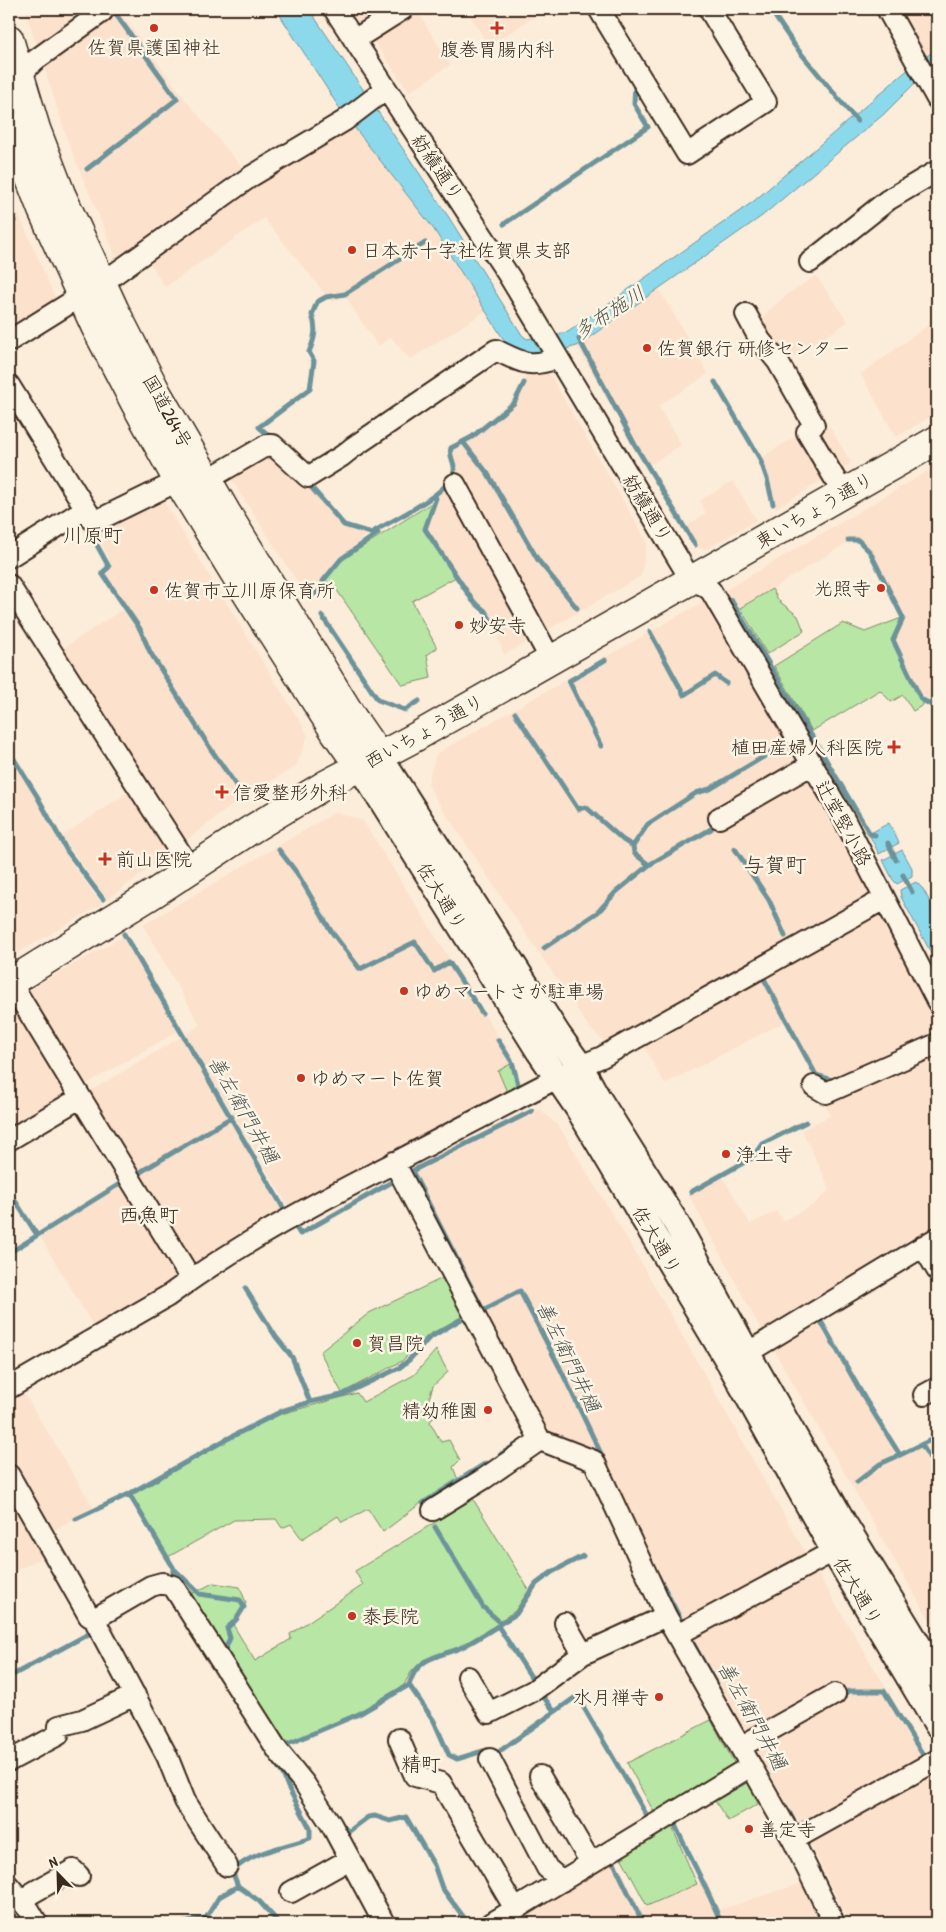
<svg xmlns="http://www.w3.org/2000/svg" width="946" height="1932" font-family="'Patrick Hand','Klee One',sans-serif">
<rect width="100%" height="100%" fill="#fcecda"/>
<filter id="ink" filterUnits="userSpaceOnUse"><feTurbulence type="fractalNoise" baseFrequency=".02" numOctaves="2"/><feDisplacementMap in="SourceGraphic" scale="10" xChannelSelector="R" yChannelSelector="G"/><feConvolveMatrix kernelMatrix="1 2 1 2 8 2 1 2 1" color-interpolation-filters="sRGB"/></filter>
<g filter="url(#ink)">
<!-- built -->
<path fill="#fce1cc" d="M25 9H117L183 97 244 170 117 259 69 144Z
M349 9H388L360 26Z
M466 9H546L489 46Z
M898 9H937V49L925 56Z
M418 12 450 65 409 92 374 41Z
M354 126 433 228 486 311 410 359 391 337 378 346 345 296 332 302 264 218 165 287 149 261 260 177Z
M9 202 19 215 56 300 21 326 9 307Z
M816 276 848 322 784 363 759 328 768 311 789 293Z
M659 289 708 374 658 406 681 445 646 467 577 346Z
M937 319V413L896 437 861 374Z
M525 360H541L647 542 641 576 504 655 491 618 486 611 474 600 426 529 437 498 435 493 453 479 456 469 450 453 452 449 473 437 515 403 525 383Z
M830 427 851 463 837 472 815 434 823 429Z
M800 434 826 478 776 508 761 458Z
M271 441 348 525 372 530 339 559 322 581 325 588 307 597 223 466Z
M937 466V714L933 705 922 698 895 640 904 621V617L871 551 860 540 850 541 736 611 726 590Z
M733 481 756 520 707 549 693 547 683 529 706 513 700 501Z
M160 496 308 735 296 766 239 800 107 900 62 836 141 784 56 653 123 609 102 575 112 566 94 527Z
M708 599 837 823 869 891 867 900 609 1045 591 1030 436 799 428 783 436 754Z
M9 756 35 798 57 839 75 869 102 904 9 958Z
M336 812 363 821 514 1062 520 1085 290 1208 186 1035 200 1025 143 925Z
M878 912 883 914 937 1020V1236L765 1337 689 1195 722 1176 750 1224 777 1211 782 1221 814 1205 830 1189 802 1130 830 1116 786 1021 665 1084 642 1043Z
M124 936 178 1031 81 1087 24 993Z
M14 999 73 1095 9 1134V1002Z
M181 1037 286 1215 192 1270 85 1094Z
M540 1109 560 1128 632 1247 810 1561 927 1757 801 1828 691 1634 648 1552 562 1367 559 1369 600 1455 541 1434 412 1175Z
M123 1181 182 1276 97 1332 38 1233Z
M816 1315 899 1458 921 1448 937 1475V1632L902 1573 770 1343Z
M20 1387 93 1507 49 1533 9 1465V1394Z
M9 1492 44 1556 9 1574Z
M935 1769 937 1773V1923H849L809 1841Z
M614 1855 640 1909 697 1884 707 1882 719 1910 806 1882 827 1923H502Z"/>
<!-- green -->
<path fill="#b8e6a5" stroke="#7a8862" d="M433 502 424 529 456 577 412 601 437 648 427 655 431 678 402 685 334 586 325 588 322 581 345 558Z
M772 589 779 601 798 616 804 631 767 654 740 608Z
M904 617V621L895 640 922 698 923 705 913 711 903 695 891 702 880 690 812 731 774 666 843 623 865 632Z
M514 1062 520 1085 507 1092 498 1071Z
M449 1275 468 1314 428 1335 402 1361 342 1393 320 1352 369 1313Z
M436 1350 448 1372 433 1386 427 1405 434 1416 430 1422 441 1442 449 1440 460 1460 453 1467 458 1480 421 1503 383 1532 368 1509 342 1522 338 1516 302 1539 291 1524 282 1528 276 1519 234 1520 168 1557 132 1495 234 1437 281 1414 357 1393 363 1402 414 1375Z
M473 1499 529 1590 515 1611 501 1620 496 1625 459 1647 423 1660 411 1672 404 1685 357 1713 280 1746 180 1589 185 1584 194 1593 213 1583 240 1587 246 1603 232 1623 255 1661 291 1639 290 1634 363 1585 355 1571Z
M711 1720 736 1766 654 1812 627 1763Z
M749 1782 758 1804 728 1821 715 1801Z
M672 1827 697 1884 647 1906 621 1857Z"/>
<!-- water -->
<path fill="#8dd9ec" stroke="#6c939a" d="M276 9H309L448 216 522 335 527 339 568 332 754 201 911 67 937 49V68L917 81 884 114 762 216 577 346 532 358 511 351 433 228 340 109Z
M889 823 899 843 879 854 869 834Z
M902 850 912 868V876L897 884 893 880 883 860Z
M916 882 923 889 937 915V964L901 897 900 890Z"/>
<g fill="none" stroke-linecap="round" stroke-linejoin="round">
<!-- stream -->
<path stroke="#6c939a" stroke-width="5" d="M770 9 795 46 857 121
M87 169 177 99 112 9
M504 224 648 127 634 104 635 83
M9 225 14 221
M579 339 635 445 695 545
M715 382 760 459 767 479 773 504
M272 438 259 427 310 389 314 361 309 352C315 338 317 329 312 315L317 302 326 297 345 294 425 243
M463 442 488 474 538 560 577 608
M311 487 344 525 371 533
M435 496 436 498 425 529 473 601 485 611 490 619
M87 527 109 567 102 573 140 629 150 652 210 748 240 791
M848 540H858L870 552 903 618 893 640 921 699 933 706 937 716
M310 596 326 588 323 581 341 559 378 533H371C391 521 451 493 454 471 456 463 448 456 451 448L472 437 514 403 524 383
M731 600 870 834 875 835
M322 616 378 700 405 710 419 701
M650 632 684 695 715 675 726 683
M515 713 578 809 586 807 623 840 633 846
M601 746 569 681 605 660
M9 751 37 796 67 851 103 899
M888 843 896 860
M735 849 769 900 785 936
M279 850 297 873 331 931 360 969 415 942 434 971 449 962 482 1013
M649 865 634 853 633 846 648 824 696 793 710 789 783 745
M903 875 912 892
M124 934 288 1216
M544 948 598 912 616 892 649 865 711 829
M763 977 816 1075 832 1080 835 1079
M498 1040 512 1062 518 1084
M412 1171 532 1111
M137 1174 232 1117
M407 1174 412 1171 483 1310 520 1291 560 1368 605 1462
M9 1191 37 1235
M691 1192 752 1158 762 1144 806 1122
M293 1223 300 1234 399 1178
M9 1253 121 1183
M245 1288 276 1337 292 1357 310 1402
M819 1318 865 1399 900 1455 937 1437
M922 1445 937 1470
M501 1454 525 1439
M857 1482 880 1464 900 1455
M423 1503 486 1463
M76 1519 129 1494
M435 1527 483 1607 501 1623 498 1626 535 1683
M173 1568 200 1594 240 1600 244 1607 236 1620 227 1628 230 1638 223 1654
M658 1576 684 1626
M176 1581 173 1577V1567L129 1494 227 1439 282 1411 310 1402 342 1395 399 1368 409 1360 429 1338 463 1318
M501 1623 516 1614 536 1584 552 1572 583 1556
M688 1634 719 1690
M9 1677 94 1631
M409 1685C417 1657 436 1658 460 1648 473 1642 486 1633 498 1626
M539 1691 554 1711
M840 1696 849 1691H884L923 1755
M281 1743 283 1746 359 1714 409 1685 434 1721 449 1755 457 1759 483 1751 489 1752
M497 1753 577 1696 649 1819 651 1818
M274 1761 283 1774 288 1787 310 1828V1838C286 1847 253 1851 234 1870V1876L238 1886 259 1901 279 1923
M789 1812 799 1831
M340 1822 348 1832 368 1817 375 1816 390 1821 406 1817 434 1865 442 1888 468 1923
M675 1825C690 1858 708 1889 721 1923
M613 1861 643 1923
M840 1913 845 1923
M185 1923 206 1918 219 1897 238 1886"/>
<defs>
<path id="minor" d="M334 9 509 276 691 580 705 586 711 591 844 819 937 1001
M599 9 687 154 766 102 709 9
M887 9 937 99
M354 40 403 9
M9 87 34 61 102 12 100 9
M810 262 888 200 937 171
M746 314 760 340 778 362 814 425 807 432 844 494
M9 341 102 283 250 177 344 121 386 89
M9 385 94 522 178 481
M207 480 267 445H273L308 477 342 456 352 448 496 350C523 363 529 368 558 358
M455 484 551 660
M9 557 85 509
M9 585 190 868
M719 818 811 765
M9 984 17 993 191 1279
M814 1086 826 1093 937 1044
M9 1140 80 1098
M394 1162 540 1440 594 1461 666 1616 793 1840 834 1923
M923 1246 937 1270
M747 1353 937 1238
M9 1388 168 1296C240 1243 319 1201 398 1161 458 1129 519 1098 580 1066L602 1057 884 899
M924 1395 937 1388
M9 1475 89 1616 94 1619 151 1586 162 1583 173 1586 278 1751 304 1783 331 1824 384 1923
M433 1510 485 1478 540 1440
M94 1619 167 1756 185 1801 227 1866
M565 1623 583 1654
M677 1635 834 1551
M468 1677 489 1713 533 1691 583 1654 666 1616
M399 1739 415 1776 441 1783 515 1909
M740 1747 835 1694
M490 1759 547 1868 562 1881
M9 1761 58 1735 59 1726 82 1720 135 1695
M540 1776 591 1863
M793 1840 937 1760
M9 1886 30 1911 37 1923
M291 1892 350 1859
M32 1893 73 1870 79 1876
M492 1923 751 1766"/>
<path id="major" d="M379 756 558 1035 580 1066 597 1097 676 1223 747 1353 843 1522 937 1676
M359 766 381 799 539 1051 578 1108 729 1362 834 1551 937 1724"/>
<path id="highway" d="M9 39 36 129 61 194 115 311 157 393 226 512 354 720 379 756
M9 125 42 210 95 326 136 405 178 481 249 597 335 732 359 766
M9 983 156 892 252 829 325 785 412 739 937 440"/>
</defs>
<!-- minor casing -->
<use href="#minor" stroke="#3b2a1e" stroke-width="24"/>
<!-- major casing -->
<use href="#major" stroke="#3b2a1e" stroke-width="29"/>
<!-- highway casing -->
<use href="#highway" stroke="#3b2a1e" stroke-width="31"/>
<!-- minor -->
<use href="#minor" stroke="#fcf5e5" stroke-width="20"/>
<!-- major -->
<use href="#major" stroke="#fcf5e5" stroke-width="25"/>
<!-- highway -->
<use href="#highway" stroke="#fcf5e5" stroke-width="28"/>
</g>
</g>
<!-- markers -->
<g fill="#c8321e" stroke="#fcf5e5" stroke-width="2">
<circle cx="154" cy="28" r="5"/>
<path d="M494.5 20.5h5v5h5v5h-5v5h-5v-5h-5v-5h5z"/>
<circle cx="352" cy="250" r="5"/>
<circle cx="647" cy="348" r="5"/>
<circle cx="881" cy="588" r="5"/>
<circle cx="154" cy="590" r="5"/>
<circle cx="459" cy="625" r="5"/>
<path d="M891.5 739.5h5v5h5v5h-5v5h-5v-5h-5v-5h5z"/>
<path d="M219.5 784.5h5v5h5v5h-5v5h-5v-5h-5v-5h5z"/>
<path d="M102.5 851.5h5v5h5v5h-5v5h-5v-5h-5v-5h5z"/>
<circle cx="404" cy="991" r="5"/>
<circle cx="301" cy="1078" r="5"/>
<circle cx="726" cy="1154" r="5"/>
<circle cx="357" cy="1343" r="5"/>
<circle cx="488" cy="1410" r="5"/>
<circle cx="352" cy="1616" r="5"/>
<circle cx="659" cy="1697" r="5"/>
<circle cx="749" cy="1829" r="5"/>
</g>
<g text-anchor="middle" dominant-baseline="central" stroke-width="5" stroke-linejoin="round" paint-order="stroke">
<!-- poi labels -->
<g font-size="19" fill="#3b2a1e" stroke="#fcf5e5" text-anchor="start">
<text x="154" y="47" text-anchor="middle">佐賀県護国神社</text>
<text x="497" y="49" text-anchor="middle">腹巻胃腸内科</text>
<text x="362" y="250">日本赤十字社佐賀県支部</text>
<text x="657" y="348">佐賀銀行 研修センター</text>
<text x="871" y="588" text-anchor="end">光照寺</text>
<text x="164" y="590">佐賀市立川原保育所</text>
<text x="469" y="625">妙安寺</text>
<text x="883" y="747" text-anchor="end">植田産婦人科医院</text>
<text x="233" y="792">信愛整形外科</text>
<text x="116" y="859">前山医院</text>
<text x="414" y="991">ゆめマートさが駐車場</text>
<text x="311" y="1078">ゆめマート佐賀</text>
<text x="736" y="1154">浄土寺</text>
<text x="367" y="1343">賀昌院</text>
<text x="478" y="1410" text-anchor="end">精幼稚園</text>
<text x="362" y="1616">泰長院</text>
<text x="649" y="1697" text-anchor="end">水月禅寺</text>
<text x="759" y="1829">善定寺</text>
</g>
<!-- street labels -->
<g font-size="19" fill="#3b2a1e" stroke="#fcf5e5">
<text transform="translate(438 167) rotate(56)">紡績通り</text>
<text transform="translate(168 411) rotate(61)">国道264号</text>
<text transform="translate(648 508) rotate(59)">紡績通り</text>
<text transform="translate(814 510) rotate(-30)">東いちょう通り</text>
<text transform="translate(424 731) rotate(-29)">西いちょう通り</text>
<text transform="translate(844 823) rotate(61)">辻堂竪小路</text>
<text transform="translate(442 896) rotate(58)">佐大通り</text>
<text transform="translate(657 1240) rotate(59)">佐大通り</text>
<text transform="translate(858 1591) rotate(59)">佐大通り</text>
</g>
<!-- water labels -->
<g font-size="20" font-style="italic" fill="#505652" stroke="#fcf5e5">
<text transform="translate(609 312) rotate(-33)">多布施川</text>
<text transform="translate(244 1109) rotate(60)">善左衛門井樋</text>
<text transform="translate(569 1356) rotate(64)">善左衛門井樋</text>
<text transform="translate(753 1715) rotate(61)">善左衛門井樋</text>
</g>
<!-- neighbourhood labels -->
<g font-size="20" fill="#3b2a1e" stroke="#fcf5e5">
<text x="93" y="534">川原町</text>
<text x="149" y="1214">西魚町</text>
<text x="421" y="1763">精町</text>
</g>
<!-- quarter labels -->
<g font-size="21" fill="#3b2a1e" stroke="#fcf5e5">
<text x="775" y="864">与賀町</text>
</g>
</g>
<!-- margin -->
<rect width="946" height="1932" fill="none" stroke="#fcf5e5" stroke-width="30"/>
<rect x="15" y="15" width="916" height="1902" fill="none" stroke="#3b2a1e" stroke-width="2" filter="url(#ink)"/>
<!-- north arrow -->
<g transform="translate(58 1874) rotate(337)" stroke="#fcf5e5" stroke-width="4" paint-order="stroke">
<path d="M0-4L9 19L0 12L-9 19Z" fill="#3b2a1e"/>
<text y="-8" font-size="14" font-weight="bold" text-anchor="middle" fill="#3b2a1e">N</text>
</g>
</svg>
